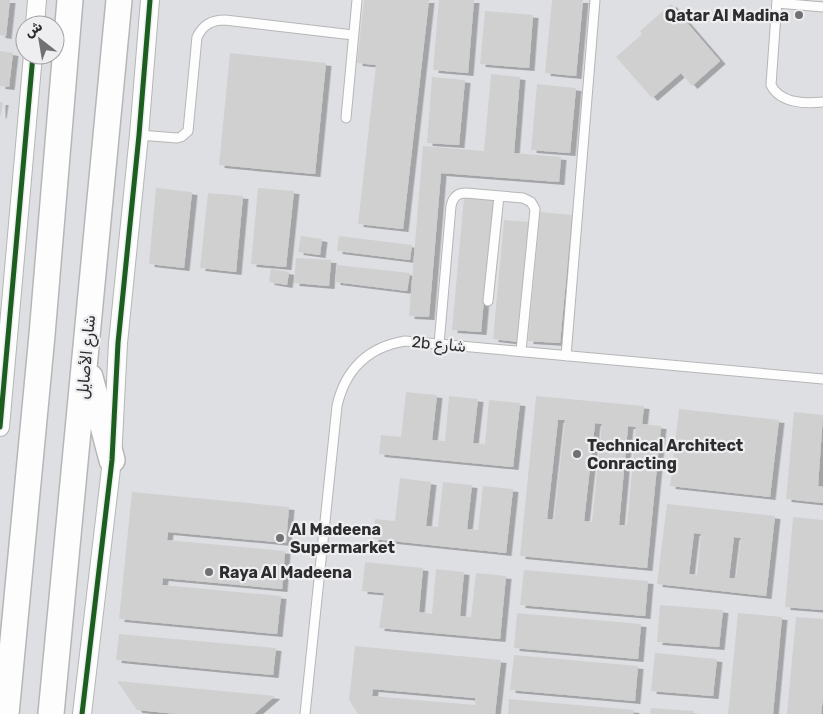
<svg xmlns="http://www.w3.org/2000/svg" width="823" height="714" font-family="Rubik,Vazirmatn,sans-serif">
<defs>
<filter id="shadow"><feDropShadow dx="5.5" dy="3" stdDeviation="0" flood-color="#0004"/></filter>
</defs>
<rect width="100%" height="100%" fill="#efeff0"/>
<!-- built -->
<path fill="#dedfe3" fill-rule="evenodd" d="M0 0H823V714H0ZM25 25H55V55H25Z"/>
<!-- building -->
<path fill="#d1d0d1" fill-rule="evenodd" filter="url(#shadow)" d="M0 0H10L6 36 0 35Z
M364 0H429L403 229 358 224 376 65 357 63Z
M439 0H474L468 73 433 70Z
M552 0H583L576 76 545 73Z
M671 4 720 61 692 86 681 73 652 98 616 57 642 34 640 31Z
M485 11 533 15 529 68 480 64Z
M0 51 13 53 9 87 0 86Z
M230 53 326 63 315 174 219 165Z
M491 74 520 77 514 153 561 157 559 182 441 173 429 317 409 316 423 146 484 151Z
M432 77 465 80 459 145 427 143Z
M537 84 576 88 570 153 531 150Z
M0 102H3L1 116 0 115Z
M156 188 192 192 184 268 149 264Z
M258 188 294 191 286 267 251 264Z
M208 193 243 196 236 272 200 268Z
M464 197 493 199 481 332 452 330Z
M540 212 572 215 560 343 528 341Z
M504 220 530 222 519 342 493 339Z
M301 236 322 239 320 255 298 252Z
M339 236 412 245 410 260 337 251Z
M296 258 331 260 329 286 294 283Z
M337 265 410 273 407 291 335 282Z
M271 269 289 272 287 285 269 282Z
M406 392 437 395 432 440 445 441 449 396 478 399 473 443 485 444 489 400 520 403 513 467 379 454 381 435 401 437Z
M536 396 644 406 642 424 661 426 647 568 520 556ZM558 420H565L554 520 547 519ZM595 423 602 424 592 522 584 521ZM628 426 636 427 627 525H619Z
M679 409 779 420 770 497 670 486Z
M794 412 823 415 818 486 823 487V503L786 499Z
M400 478 431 482 426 526 438 527 443 482 472 485 467 529 478 530 483 486 513 489 506 553 373 539 375 519 395 521Z
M132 492 289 507 286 543 168 532 167 540 285 551 282 589 163 578 162 585 281 596 277 634 119 619Z
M667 504 775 516 766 596 657 584ZM694 533 701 534 697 575 689 574ZM734 537 741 538 736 578H729Z
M793 517 823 520V610L785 607Z
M365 562 423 568 419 612 432 614 436 569 464 572 460 616 471 617 476 573 506 576 500 639 379 628 384 593 362 591Z
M524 570 648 581 645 616 520 605Z
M660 605 723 610 719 647 657 642Z
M517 613 641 624 638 659 514 648Z
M738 613 782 617 773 714H728Z
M796 617 823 619V697L821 714H787Z
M119 634 276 648 273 675 116 660Z
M355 646 501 660 495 714H358L349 700ZM373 689 475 698V705L372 696Z
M655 653 717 659 713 696 651 691Z
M514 655 638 666 635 701 510 690Z
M117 681 275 696 254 714H177L137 710Z
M509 699 634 710 633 714H508Z
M651 708 694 711V714H650Z"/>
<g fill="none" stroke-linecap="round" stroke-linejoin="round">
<defs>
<path id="service" d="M777 0 771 85C780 103 805 104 823 102
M777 3 823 7
M346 118 357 0
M139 135 177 138 181 137 188 131 197 37C203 25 211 20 225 20L353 35
M488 301 499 196
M439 344 451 206C453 197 457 193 466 193L523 198 531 202 535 209 521 351
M566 356 595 0
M305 714 337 406C345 370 368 347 405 341L823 379"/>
<path id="minor" d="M35 25 37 0
M0 427 33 55
M82 714 112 460 118 343 139 135 150 0"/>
<path id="secondary" d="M90 377 112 460
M6 714 42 335 70 0
M51 714 119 0"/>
</defs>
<!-- service casing -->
<use href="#service" stroke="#b6b6b7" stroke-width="11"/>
<!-- minor casing -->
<use href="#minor" stroke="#b6b6b7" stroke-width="20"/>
<!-- secondary casing -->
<use href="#secondary" stroke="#b6b6b7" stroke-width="28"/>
<!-- service -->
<use href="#service" stroke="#fdfdfd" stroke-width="9"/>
<!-- minor -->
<use href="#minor" stroke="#fdfdfd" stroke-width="18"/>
<!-- secondary -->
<use href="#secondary" stroke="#fdfdfd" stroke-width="25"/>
<defs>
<path id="cycleway" d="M0 427 33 55
M82 714 112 460 118 343 139 135 150 0"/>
</defs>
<!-- cycleway casing -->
<use href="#cycleway" stroke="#eeeef1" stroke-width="8"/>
<!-- cycleway -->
<use href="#cycleway" stroke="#1b5e20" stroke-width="5"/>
</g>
<!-- markers -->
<g fill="#717173" stroke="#eeeef1" stroke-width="2">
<circle cx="799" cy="15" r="5"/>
<circle cx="577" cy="454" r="5"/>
<circle cx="280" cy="538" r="5"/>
<circle cx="209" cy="572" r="5"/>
</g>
<g text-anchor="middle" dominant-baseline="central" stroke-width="4.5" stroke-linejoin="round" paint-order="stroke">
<!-- poi labels -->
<g font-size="16" font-weight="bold" fill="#2d2d2f" stroke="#eeeef1" text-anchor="start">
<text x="789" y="15" text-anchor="end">Qatar Al Madina</text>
<text x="587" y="445">Technical Architect<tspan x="587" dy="18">Conracting</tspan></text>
<text x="290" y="529">Al Madeena<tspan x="290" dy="18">Supermarket</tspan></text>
<text x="219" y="572">Raya Al Madeena</text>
</g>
<!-- street labels -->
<g font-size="16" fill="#2d2d2f" stroke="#eeeef1">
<text transform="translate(439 344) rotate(5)">2b شارع</text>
<text transform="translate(86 357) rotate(-85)">شارع الأصايل</text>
</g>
</g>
<!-- north arrow -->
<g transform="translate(40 40) rotate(329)"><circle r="24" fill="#eeeef1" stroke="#a1a1a3"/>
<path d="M0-4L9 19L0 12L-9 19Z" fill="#717173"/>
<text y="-8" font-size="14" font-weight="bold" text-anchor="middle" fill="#2d2d2f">ش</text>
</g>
</svg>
